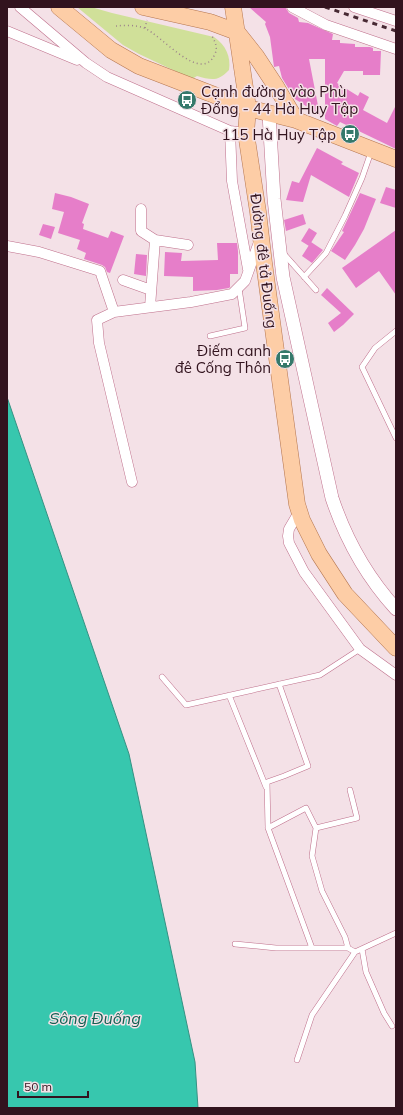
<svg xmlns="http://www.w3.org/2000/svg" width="403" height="1115" font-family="Mulish,sans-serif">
<rect width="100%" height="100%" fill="#f4e1e7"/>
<!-- green -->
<path fill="#d0e099" d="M77 7H91L112 13 214 37C226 45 231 57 229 70 218 82 211 80 197 76L192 79 139 54 123 45Z"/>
<!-- water -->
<path fill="#37c7ae" stroke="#369183" d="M7 397 129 754 195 1062 198 1108H7Z"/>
<!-- building -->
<path fill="#e67ec9" d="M249 7H285L289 13 298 18 299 22 308 23 333 34 332 40H340V43L355 44V47H370L373 48V51H381L380 75H363V71H344L337 83 358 96 360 92 369 97 363 110 387 123 396 105V149L340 122 337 126 325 119V59H309L320 116 308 109 309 108 295 99 282 78 279 66 274 67 270 37 265 24 266 22Z
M317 148 343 162 341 164 359 173 349 197 311 175 303 202 286 200 292 181 299 183Z
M386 187 396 190V208L380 203Z
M55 193 71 197 89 204 82 223 84 224 83 229 108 238 111 231 124 236 110 273 107 272 105 267 102 265 84 259 86 253 77 249 80 240 58 233 64 212 52 209Z
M360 193 376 199 364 229 355 245 345 260 331 251 344 232 342 231Z
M303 214 306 224 286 231 284 220Z
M43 224 55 227 51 239 39 235Z
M309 228 317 233 309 246 301 241Z
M396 230V295L379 271 356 288 342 268Z
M311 242 323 250 312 263 302 256Z
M217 243H237L238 251V274H230V287L229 288 217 290 193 291V277L164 276 165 252 182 253 181 261 218 260Z
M136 254 147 255 146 276 134 274Z
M327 288 354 314 343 325 334 332 328 323 341 313 321 295Z"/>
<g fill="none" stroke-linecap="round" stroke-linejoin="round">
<defs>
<path id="service" d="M283 253 316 290
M304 277 326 253 345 216 362 178 371 152
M396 331 375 348 362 367 396 438
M210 336 245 328 239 288
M162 677 186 705 320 675 360 649
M279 684 308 766 284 776 267 782 268 828 312 948
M229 695 266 787
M268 828 306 808 316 828 357 818 350 790
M316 828 312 856 322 891 345 937 348 948
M235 944 276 948H348L355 952 396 933
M362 949 366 972 384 1013 392 1026
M297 1060 312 1015 355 952"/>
<path id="minor" d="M20 7 86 63 107 77 230 131 246 133
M292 7 326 25 396 49
M354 7 396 21
M7 31 77 60
M230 131 232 181 248 269
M141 209V231L155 240
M7 246 39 252 100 271 114 312
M123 280 151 290
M150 307 155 240 188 245
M132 482 99 343 97 320 114 312 191 302 232 294 245 281 259 242
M299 512 289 529 288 536 289 543 304 572 360 649 396 675"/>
<path id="tertiary" d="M269 114 274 199 283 277 332 498C346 540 366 576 396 609"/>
<path id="primary" d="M59 7 111 50 139 66 248 108 296 120 396 159
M143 7 210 22 237 32 256 56 277 88 296 120
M233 7 248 108 246 133 258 212 264 263 297 504 302 520 319 554 345 594 396 648"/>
</defs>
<!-- service casing -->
<use href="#service" stroke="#bf6f8b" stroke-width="6"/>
<!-- minor casing -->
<use href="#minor" stroke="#bf6f8b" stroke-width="11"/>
<!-- tertiary casing -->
<use href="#tertiary" stroke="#bf6f8b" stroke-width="14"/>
<!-- primary casing -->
<use href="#primary" stroke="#b57650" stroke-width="17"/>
<!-- path -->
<path stroke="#9c838b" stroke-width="1.5" stroke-dasharray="1 3" stroke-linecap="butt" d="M116 26C125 25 136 25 144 28 162 35 201 85 215 54 218 47 215 42 212 36
M145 28 147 20"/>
<!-- service -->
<use href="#service" stroke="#fff" stroke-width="5"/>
<!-- minor -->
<use href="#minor" stroke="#fff" stroke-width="10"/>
<!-- tertiary -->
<use href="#tertiary" stroke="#fff" stroke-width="13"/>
<!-- primary -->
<use href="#primary" stroke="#fdcda6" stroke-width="16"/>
<!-- rail -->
<path stroke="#482a34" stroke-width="3" stroke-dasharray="5 5" stroke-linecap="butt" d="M325 7 396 31"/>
</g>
<!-- icons -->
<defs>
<symbol id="bus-disc" viewBox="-11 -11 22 22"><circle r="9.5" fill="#35796b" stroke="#f4e1e7"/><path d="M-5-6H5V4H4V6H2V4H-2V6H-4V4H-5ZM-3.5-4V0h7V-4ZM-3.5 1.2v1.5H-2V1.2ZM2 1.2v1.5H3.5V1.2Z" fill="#fff"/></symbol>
</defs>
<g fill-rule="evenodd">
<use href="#bus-disc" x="176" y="89" width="22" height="22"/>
<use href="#bus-disc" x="339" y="123" width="22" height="22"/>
<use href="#bus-disc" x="274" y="348" width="22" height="22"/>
</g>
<g text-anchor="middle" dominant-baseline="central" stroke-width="3" stroke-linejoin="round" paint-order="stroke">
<!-- poi labels -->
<g font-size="15" fill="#32131e" stroke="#f4e1e7" text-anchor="end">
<text x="201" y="91" text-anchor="start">Cạnh đường vào Phù<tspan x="201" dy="17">Đổng - 44 Hà Huy Tập</tspan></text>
<text x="336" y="134">115 Hà Huy Tập</text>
<text x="271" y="350">Điếm canh<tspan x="271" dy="17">đê Cống Thôn</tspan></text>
</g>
<!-- street labels -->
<g font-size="15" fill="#32131e" stroke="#f4e1e7">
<text transform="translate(264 261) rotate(83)">Đường đê tả Đuống</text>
</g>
<!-- water labels -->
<g font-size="16" font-style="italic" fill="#136053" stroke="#f4e1e7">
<text x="95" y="1018">Sông Đuống</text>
</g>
</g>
<!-- border -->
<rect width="403" height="1115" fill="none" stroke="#32131e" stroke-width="16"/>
<!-- scale -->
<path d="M18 1091v6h70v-6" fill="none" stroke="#32131e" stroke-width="2"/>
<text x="24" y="1091" font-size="12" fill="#32131e" stroke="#f4e1e7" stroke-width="3" paint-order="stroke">50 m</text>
</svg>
